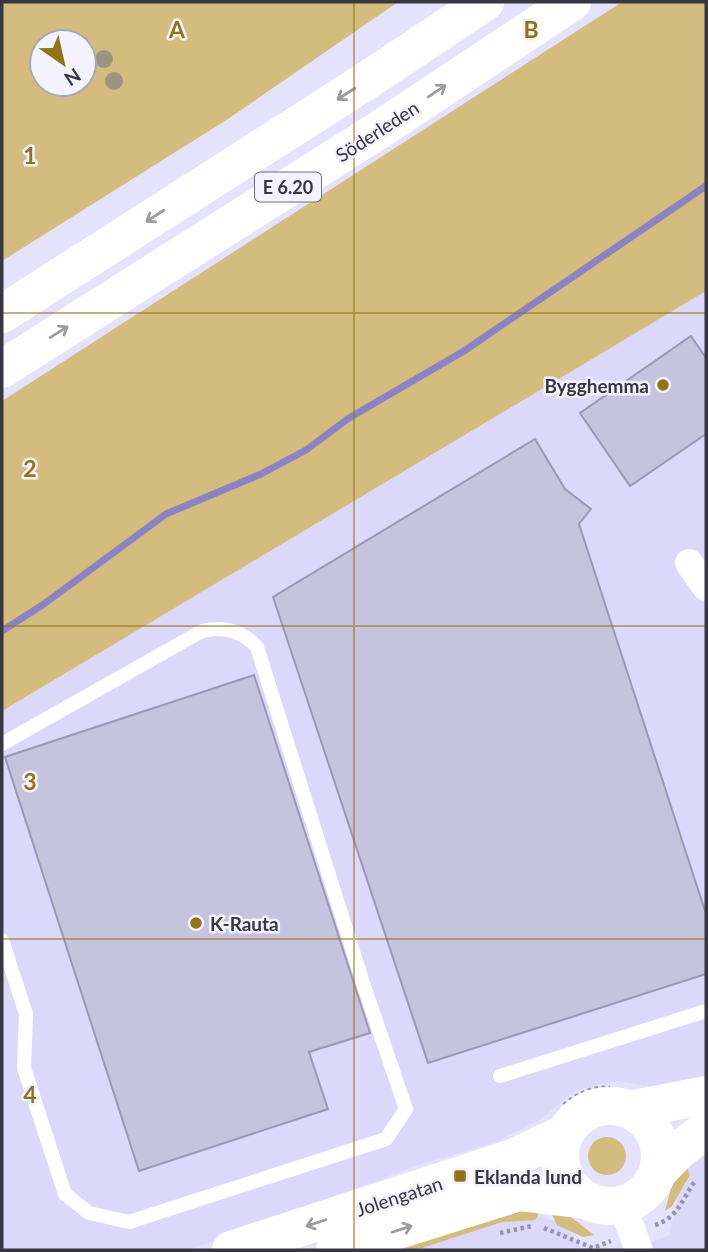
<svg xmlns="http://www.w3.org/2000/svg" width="708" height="1252" font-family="Lato,sans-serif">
<rect width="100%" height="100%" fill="#e5e2fe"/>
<!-- built -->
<path fill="#dcd8fb" d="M706 291V1077L661 1088 618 1081 576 1090 537 1122 495 1142 416 1166 189 1250H2V711Z
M706 1154V1250H631L669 1235 684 1171Z
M523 1211 566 1225 582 1250H381Z"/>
<!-- green -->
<path fill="#d4bc7f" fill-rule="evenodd" d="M2 2H398L228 119 2 261ZM84 42V84H42V42Z
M622 2H706V291L2 711V401Z
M588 1156a19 19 0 1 1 38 0a19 19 0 1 1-38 0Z
M685 1163 690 1175 672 1206 665 1211 671 1188Z
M550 1210 571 1217 594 1235 583 1237 557 1225Z
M502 1211 538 1212V1216L535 1220 502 1222 416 1250H384Z"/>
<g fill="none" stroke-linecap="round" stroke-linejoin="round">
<!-- stream -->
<path stroke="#8d83c2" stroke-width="7" d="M2 631 44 604 166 514 261 474 306 450 349 418 464 351 706 186"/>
</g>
<!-- building -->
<path fill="#c6c3de" stroke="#9c98b2" stroke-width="2" d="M691 336 706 358V434L630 486 580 413Z
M535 439 565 489 591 509 579 524 706 914V974L428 1063 273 597Z
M254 675 370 1033 309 1052 328 1109 139 1171 5 757Z"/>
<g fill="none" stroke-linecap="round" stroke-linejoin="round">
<!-- path -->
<path stroke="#9895a9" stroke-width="4.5" stroke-dasharray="3.5 3.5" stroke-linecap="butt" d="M564 1105C577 1094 593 1086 610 1088
M655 1225C678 1218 682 1199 695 1181
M544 1228 593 1248 611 1241
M500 1233 532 1226"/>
<!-- lane -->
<path stroke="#fff" stroke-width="14" d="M2 744 202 631C223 626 242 631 257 647L364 986 406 1109 386 1139 129 1222 89 1213 65 1194 24 1068 26 1014 2 940
M500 1076 706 1011"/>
<!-- street -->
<path stroke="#fff" stroke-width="28" d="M689 563 706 587
M622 1205 639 1250"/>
<!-- secondary -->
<path stroke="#fff" stroke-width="38" d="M560 1156a50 50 0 1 1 100 0a50 50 0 1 1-100 0Z
M630 1110 706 1095
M658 1172 679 1150 706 1130
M231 1250 513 1158 564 1134
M335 1250 519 1192 586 1200"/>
<!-- highway -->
<path stroke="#fff" stroke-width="38" d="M2 314 363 83 485 2
M2 369 382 128 572 2"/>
</g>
<!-- trees -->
<g fill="#9e9383">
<circle cx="104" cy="59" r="9"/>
<circle cx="114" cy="81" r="9"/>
</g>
<!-- one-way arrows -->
<defs><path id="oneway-shaft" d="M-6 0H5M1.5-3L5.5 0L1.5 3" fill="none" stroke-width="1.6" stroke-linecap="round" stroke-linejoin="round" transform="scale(1.75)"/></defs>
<g stroke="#9c9ba0">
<use href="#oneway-shaft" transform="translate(437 91) rotate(-34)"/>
<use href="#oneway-shaft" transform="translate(346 94) rotate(147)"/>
<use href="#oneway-shaft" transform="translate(155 216) rotate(147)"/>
<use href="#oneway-shaft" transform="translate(59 332) rotate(-32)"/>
<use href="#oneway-shaft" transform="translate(316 1223) rotate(162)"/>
<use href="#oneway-shaft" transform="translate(402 1229) rotate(-18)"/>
</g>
<!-- grid -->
<path fill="none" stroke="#917419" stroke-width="2" stroke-opacity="0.55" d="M354 2V1250M2 313H706M2 626H706M2 939H706"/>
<!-- markers -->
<g fill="#917419" stroke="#f3f2fd" stroke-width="2.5">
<circle cx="663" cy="385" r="7"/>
<circle cx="196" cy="923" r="7"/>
<rect x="453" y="1169" width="14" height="14" rx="3.5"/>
</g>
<g text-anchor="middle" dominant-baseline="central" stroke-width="5" stroke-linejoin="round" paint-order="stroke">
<!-- shield labels -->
<rect fill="#f3f2fd" stroke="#706f79" stroke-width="2" x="255" y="172.5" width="66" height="29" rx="5"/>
<g font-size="18" font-weight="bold" fill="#383741">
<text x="288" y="187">E 6.20</text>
</g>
<!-- street labels -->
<g font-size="19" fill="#383741" stroke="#f3f2fd">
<text transform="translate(377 131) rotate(-33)">Söderleden</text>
<text transform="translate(399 1196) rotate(-18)">Jolengatan</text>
</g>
<!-- poi labels -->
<g font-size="19" font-weight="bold" fill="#383741" stroke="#f3f2fd" text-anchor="start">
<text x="649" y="385" text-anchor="end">Bygghemma</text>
<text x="210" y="923">K-Rauta</text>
<text x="474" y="1176">Eklanda lund</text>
</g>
</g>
<g font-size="23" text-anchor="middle" font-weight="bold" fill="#917419" stroke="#f3f2fd" stroke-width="5" stroke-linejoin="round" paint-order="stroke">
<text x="177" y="38">A</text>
<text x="531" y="38">B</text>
<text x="30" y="164">1</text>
<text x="30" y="477">2</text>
<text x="30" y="790">3</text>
<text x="30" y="1103">4</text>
</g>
<!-- border -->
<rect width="708" height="1252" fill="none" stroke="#383741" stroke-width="7"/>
<!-- north arrow -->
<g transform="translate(63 63) rotate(146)"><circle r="33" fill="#f3f2fd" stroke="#a8a7b2" stroke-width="2"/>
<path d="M0-5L12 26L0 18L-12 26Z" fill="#917419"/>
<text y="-10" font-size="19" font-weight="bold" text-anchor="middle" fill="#383741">N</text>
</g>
</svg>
